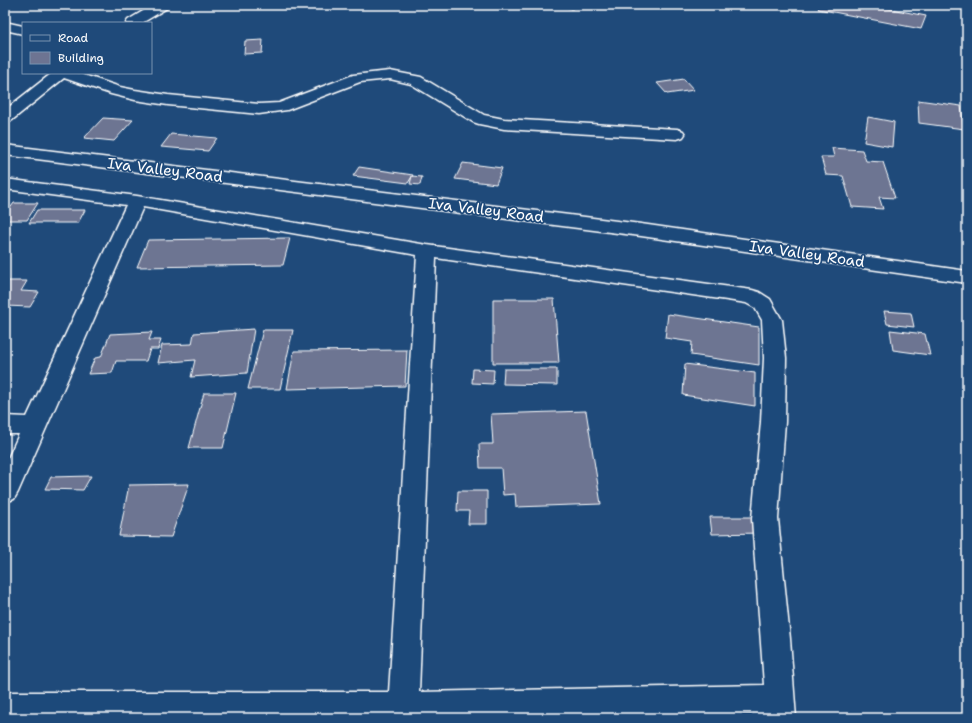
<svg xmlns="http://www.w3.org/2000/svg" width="972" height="723" font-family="'Shantell Sans',sans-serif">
<rect width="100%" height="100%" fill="#1f4a7a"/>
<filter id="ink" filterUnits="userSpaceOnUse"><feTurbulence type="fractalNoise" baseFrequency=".025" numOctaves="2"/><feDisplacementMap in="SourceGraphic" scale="8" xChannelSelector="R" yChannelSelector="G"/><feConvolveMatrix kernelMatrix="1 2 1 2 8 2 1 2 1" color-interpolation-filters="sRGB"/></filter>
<g filter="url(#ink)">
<!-- building -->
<path fill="#6d7492" stroke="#fff" d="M559 5H580L572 9Z
M821 5H888L886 8 926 16 921 29 818 9Z
M263 40 262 53 244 54 245 41Z
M684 79 694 90 667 94 657 83Z
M918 100 961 106 964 129 919 123Z
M868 117 894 122 892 147 864 142Z
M103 118 133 120 114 141 84 138Z
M171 134 217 138 208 151 161 147Z
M832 148 862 150 866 161 883 162 895 198 879 197 883 209 852 207 843 176 826 175 821 157H834Z
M463 163 502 168 496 184 455 179Z
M359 167 413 175 408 183 353 176Z
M412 176 422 177 420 185 410 184Z
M14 203H38L27 220H5V207H11Z
M37 210H85L78 223H29Z
M290 238 283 265 137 267 148 240Z
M5 281H27L21 291 39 292 30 307 5 306Z
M493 299H554L559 363H493Z
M884 311 911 313 914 327 887 324Z
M668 314 759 327V365L691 355 692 342 665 338Z
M254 329 247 373 191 377 195 360 158 363 162 345 192 344 194 333Z
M263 330H293L280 389H248Z
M890 330 925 334 930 355 893 350Z
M152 332 149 340H161L158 349H150L146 361H116L112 373 88 374 95 358 101 357 110 334Z
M407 350 405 386 287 389 294 351Z
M685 364 755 373V406L683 395Z
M473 369 494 370 493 384 472 383Z
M504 369H557V385L503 384Z
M204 393H236L223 448H189Z
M586 411 601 504 516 507 515 494 503 495 501 468H480L479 444H493L491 414Z
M91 476 83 490 45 489 51 477Z
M189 484 171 537 119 536 129 485Z
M458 491H487V524H468L469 511H457Z
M710 517H759L760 533 712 534Z"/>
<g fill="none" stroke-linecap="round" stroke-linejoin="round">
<defs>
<path id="minor" d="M153 5H169L167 8 142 23H126L128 20Z
M5 22 23 26V34L5 30Z
M390 71 421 77 484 115 504 119 677 129 683 131 685 134 683 137 677 139 504 129 479 124 473 122 411 84 390 79 360 82 287 110 259 114 168 105 135 100 111 94 64 78 11 121 5 123V110L52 73H78L120 87 135 90 168 95 259 104 279 103 353 75Z
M5 145 641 224 967 271V283L641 236 5 155Z
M5 179 137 196 427 245 752 290 759 292 770 299 782 320 786 358 785 422 778 519 790 639 796 718H766L765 714 575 718H5V692H389L417 255 143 207 18 492 14 499 5 502V465L19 434H5V416L27 417 126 205 5 189ZM436 258 727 300 746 303 755 308 762 320 764 358 761 422 752 519 764 685 419 692Z"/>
</defs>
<!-- minor casing -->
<use href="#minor" stroke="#fff" stroke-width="3"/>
<!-- minor -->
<use href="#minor" fill="#1f4a7a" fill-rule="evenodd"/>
</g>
</g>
<g text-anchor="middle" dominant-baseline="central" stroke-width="3.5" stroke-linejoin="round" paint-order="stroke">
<!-- street labels -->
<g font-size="15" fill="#fff" stroke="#1f4a7a">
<text transform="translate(165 170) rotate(7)">Iva Valley Road</text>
<text transform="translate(486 210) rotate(7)">Iva Valley Road</text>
<text transform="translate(807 254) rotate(8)">Iva Valley Road</text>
</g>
</g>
<!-- margin -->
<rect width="972" height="723" fill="none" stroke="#1f4a7a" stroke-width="20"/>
<rect x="10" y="10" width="952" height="703" fill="none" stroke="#fff" stroke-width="1.5" filter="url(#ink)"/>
<!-- legend -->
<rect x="22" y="22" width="130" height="52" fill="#1f4a7a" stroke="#7992af"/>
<rect x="30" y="35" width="20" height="6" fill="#1f4a7a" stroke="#7992af"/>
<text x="58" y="42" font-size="12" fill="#ffffff">Road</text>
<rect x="30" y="52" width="20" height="12" fill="#6d7492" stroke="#7992af"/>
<text x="58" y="62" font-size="12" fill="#ffffff">Building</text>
</svg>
